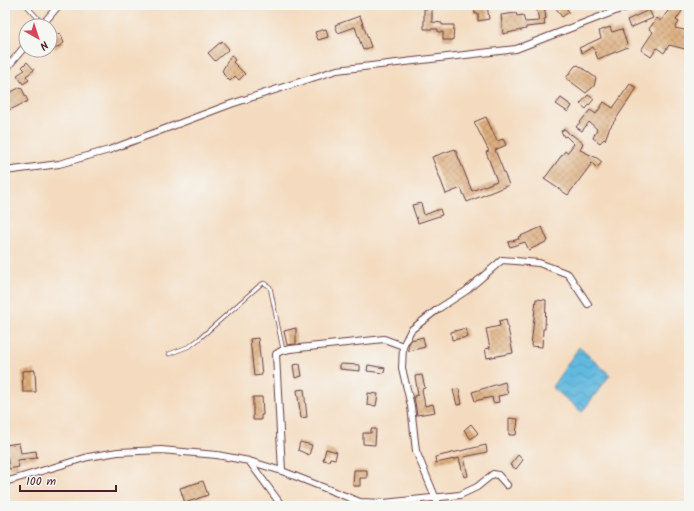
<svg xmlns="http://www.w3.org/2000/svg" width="694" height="511" font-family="Kalam,sans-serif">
<defs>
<pattern id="water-waves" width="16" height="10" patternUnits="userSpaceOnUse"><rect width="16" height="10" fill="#62b9df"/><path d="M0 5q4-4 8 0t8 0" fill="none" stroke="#5396b5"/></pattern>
<pattern id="building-cross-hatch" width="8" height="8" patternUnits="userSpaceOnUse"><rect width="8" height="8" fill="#deae7e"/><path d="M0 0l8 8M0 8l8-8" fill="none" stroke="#b68d67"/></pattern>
</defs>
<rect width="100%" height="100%" fill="#f6f6f2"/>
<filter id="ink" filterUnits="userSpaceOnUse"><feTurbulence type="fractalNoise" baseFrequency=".025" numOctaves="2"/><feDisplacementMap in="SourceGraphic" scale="8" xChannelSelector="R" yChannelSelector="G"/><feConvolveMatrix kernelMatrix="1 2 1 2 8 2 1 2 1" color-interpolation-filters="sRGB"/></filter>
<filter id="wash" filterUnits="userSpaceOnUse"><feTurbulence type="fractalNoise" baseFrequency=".012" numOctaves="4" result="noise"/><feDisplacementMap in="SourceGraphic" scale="16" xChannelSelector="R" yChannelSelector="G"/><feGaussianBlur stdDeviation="0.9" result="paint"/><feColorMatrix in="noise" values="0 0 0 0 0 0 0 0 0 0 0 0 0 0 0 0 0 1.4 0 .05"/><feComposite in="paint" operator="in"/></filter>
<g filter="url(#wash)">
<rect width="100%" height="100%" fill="#f4dbbf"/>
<!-- water -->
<path fill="url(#water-waves)" stroke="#566c85" d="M579 347 610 375 582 412 552 387Z"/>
<g id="blocks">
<!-- building -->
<path fill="url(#building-cross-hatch)" d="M474 5H487L489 19 478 21V13L475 14Z
M536 5H544L546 19H544L545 25 526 27V29L503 34 501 15 516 13 517 16 523 15 525 22 539 21Z
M554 5H564L569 12 562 17Z
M672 5 682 11 676 20 679 22 675 28 689 31V50L669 45 664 53 657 48 651 57 641 50 653 32 649 29 657 18 661 21Z
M424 9H432V22L442 23V25H454L453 40H443V32H438V29H424Z
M649 10 653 18 630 28 627 20Z
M360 16 371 47 363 50 355 27 338 33 335 25Z
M610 27 612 32 622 29 628 47 598 59 593 47 582 53 579 48 601 38 599 31Z
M326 29 328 37 318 40 315 32Z
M60 33 64 43 55 49 50 41V37Z
M222 41 229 49 215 61 208 53Z
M231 55 235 60 233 62 245 74 239 80 235 76 230 81 223 74 224 73 222 71Z
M27 62 34 70 26 76 29 80 23 84 17 75 25 70 22 67Z
M578 65 596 78 594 86 586 93 566 78 575 66Z
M630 84 637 88 609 129 605 140 604 139 600 143 593 138 597 129 589 122 582 131 576 127 590 110 596 114 604 102 613 108Z
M21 87 28 101 10 110 5 100V95Z
M588 95 594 99 586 109 580 104Z
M561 98 572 106 568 112 556 104Z
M486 117 497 141 503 139 506 145 495 150 509 185 467 202 461 188 446 194 432 157 455 149 472 191 497 181 486 152 489 151 474 122Z
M565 129 570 135 571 134 583 143 580 150 597 158 602 162 597 168 592 163 568 195 544 179 565 151 567 153 574 144 566 136 564 137 561 131Z
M421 203 424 215 440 209 442 215 418 223 412 205Z
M542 227 548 241 529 250 525 242 510 247 508 242 519 239 518 237Z
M536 299 546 300 545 329H543L542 347 531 346Z
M506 319 513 353 487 358 485 349 490 348 486 329 500 326 499 321Z
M296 328V344L287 345 284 331Z
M466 328 468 337 452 340 451 332Z
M423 337 425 347 409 351 408 346 411 340Z
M258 338 262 375 254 376 250 339Z
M300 364 302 376 295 378 293 365Z
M340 364 360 365V371L340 369Z
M368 365 385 368 384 373 367 371Z
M35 370 36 392H23L22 371Z
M422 375 425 388 422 389 425 406 433 404 435 412 417 415 414 396 418 395 415 376Z
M505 382 508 394 498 396 499 402 493 403 492 397 475 401 472 392Z
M304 389 307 417 301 418 297 390Z
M459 389 462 404 457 405 453 390Z
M368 393 378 394 376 406 367 405Z
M253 397H262L263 415H261V420H253Z
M509 418 518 419 516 435H509Z
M471 424 478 433 471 439 464 430Z
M371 429H376L375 445 363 444V433H371Z
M300 442 312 445 309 455 298 450Z
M19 443 21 453 36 451 37 458 17 460 19 467 9 469 7 456H5V445Z
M486 445 487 452 464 457 468 476 464 477 459 458 436 463 435 457Z
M326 449 337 452 335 459 330 458 329 461 323 460Z
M518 455 523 460 516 469 510 465Z
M354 470H367V478H360V486H353Z
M203 481 208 495 185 503 180 488Z"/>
</g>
</g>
<g filter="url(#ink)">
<use href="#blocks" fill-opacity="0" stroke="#643b41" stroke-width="1"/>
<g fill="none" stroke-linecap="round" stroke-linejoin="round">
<defs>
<path id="lane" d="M26 5 43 24
M169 354 190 346 199 339 260 285 264 283 270 287 283 350"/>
<path id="street" d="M41 26 59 5
M5 70 26 45
M5 171 59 164 109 150 231 104 337 70 516 49 631 5
M249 461 282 506
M282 471 276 354 281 351 290 349 384 339 403 346
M5 482 88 457 118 452 161 450 217 455 249 461 282 471 360 502 384 503 460 495 477 487 493 474 498 475 507 485
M439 506 416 451 411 406 402 368 403 346 411 330 438 309 466 291 502 260 539 263 568 274 588 304"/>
</defs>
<!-- lane casing -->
<use href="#lane" stroke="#643b41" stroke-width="4.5"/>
<!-- street casing -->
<use href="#street" stroke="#643b41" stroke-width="8"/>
<!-- lane -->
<use href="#lane" stroke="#fff" stroke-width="3"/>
<!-- street -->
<use href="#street" stroke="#fff" stroke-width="6"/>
</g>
</g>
<!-- margin -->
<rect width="694" height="511" fill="none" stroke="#f6f6f2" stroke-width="20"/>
<!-- north arrow -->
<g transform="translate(38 38) rotate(141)"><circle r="19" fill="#f6f6f2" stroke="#b1a0a2"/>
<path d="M0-3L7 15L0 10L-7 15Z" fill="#d1495b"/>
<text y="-6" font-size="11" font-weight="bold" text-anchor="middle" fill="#4a1f2b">N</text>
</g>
<!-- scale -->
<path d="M20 485v6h96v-6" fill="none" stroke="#4a1f2b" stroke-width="2"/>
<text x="26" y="485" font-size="12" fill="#4a1f2b" stroke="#f6f6f2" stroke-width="3" paint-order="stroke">100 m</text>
</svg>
